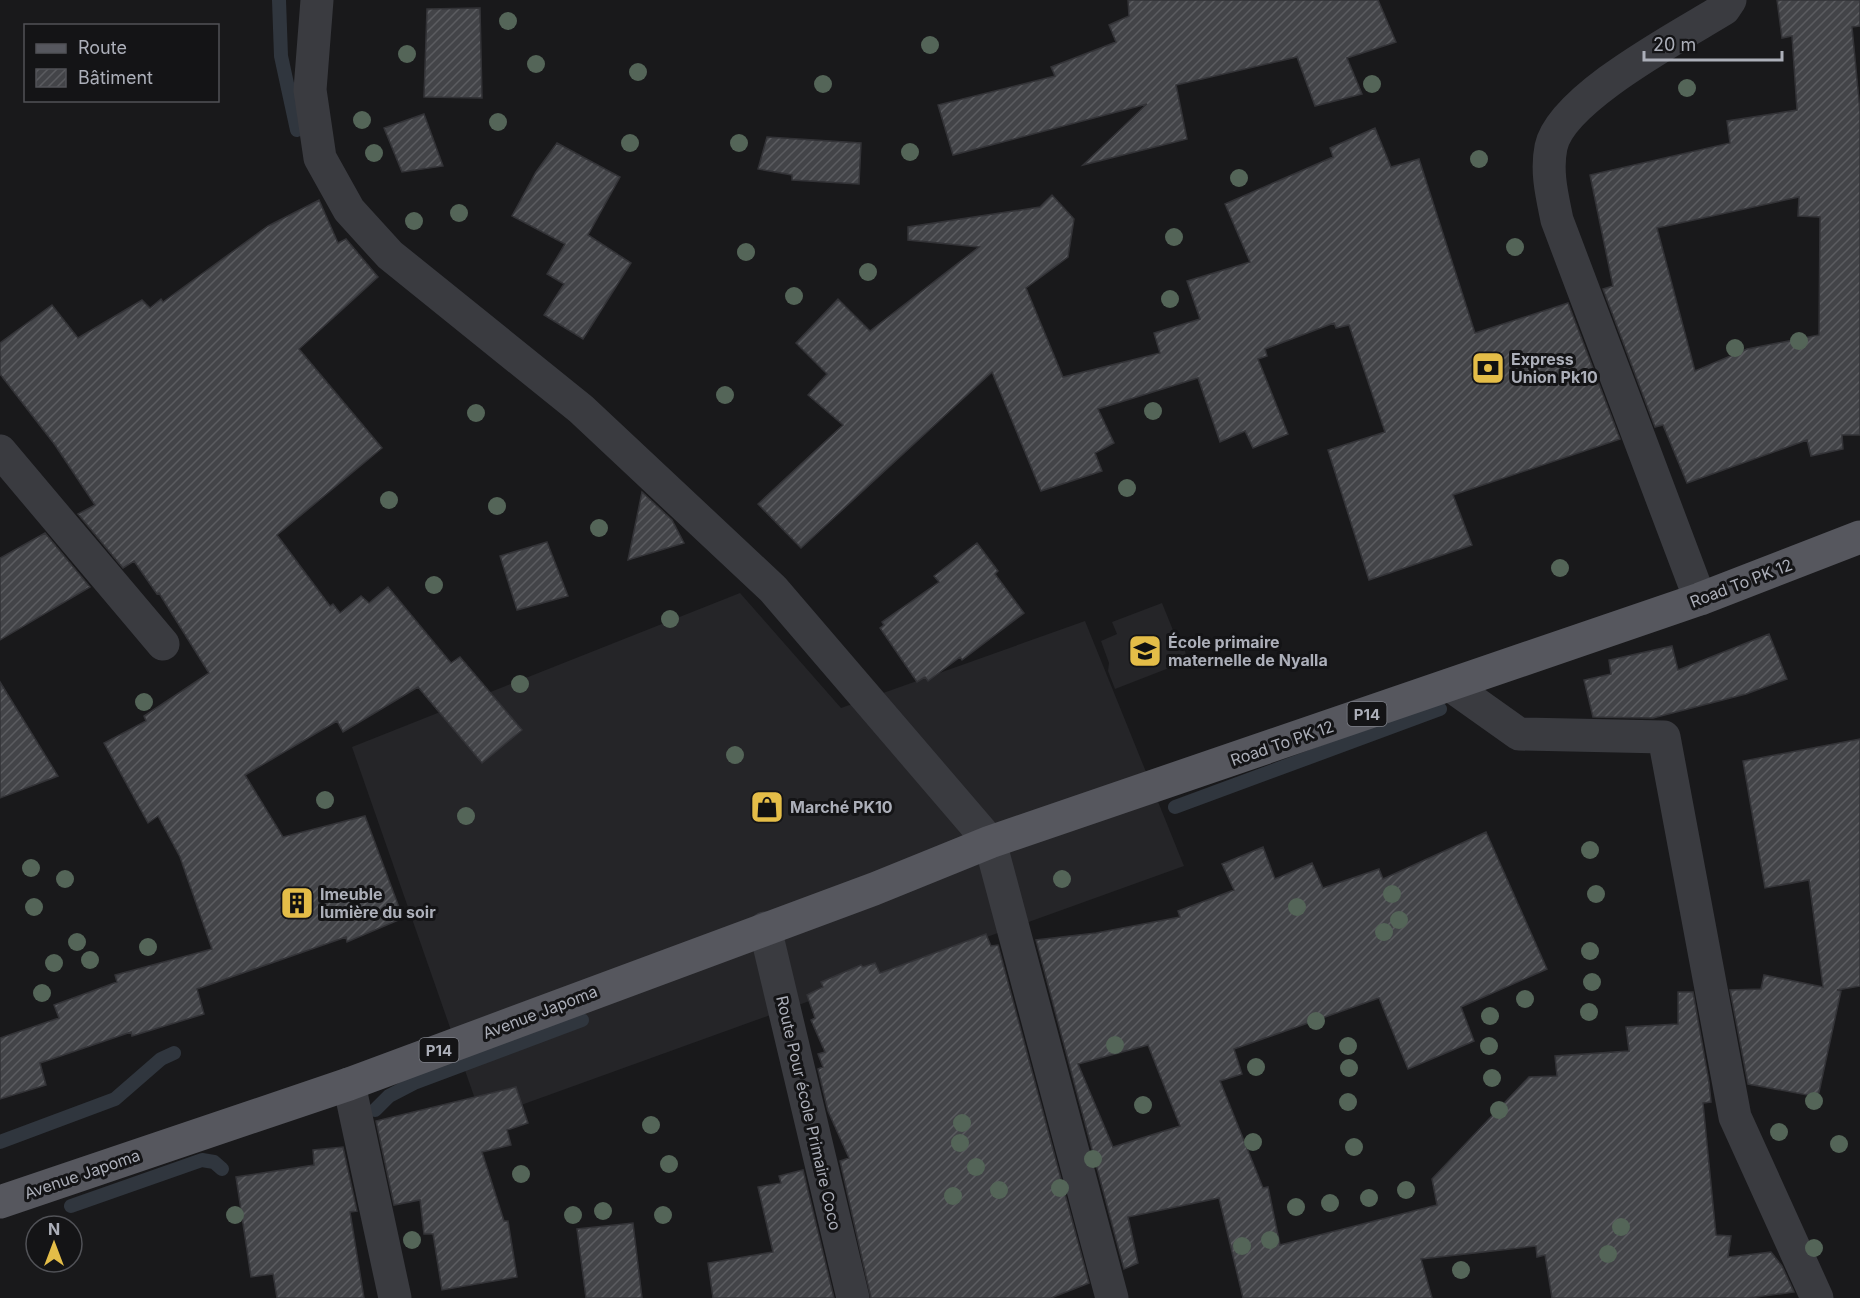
<svg xmlns="http://www.w3.org/2000/svg" width="1860" height="1298" font-family="Inter,sans-serif">
<defs>
<pattern id="building-hatch" width="6" height="6" patternUnits="userSpaceOnUse" patternTransform="scale(1.5)"><rect width="6" height="6" fill="#434448"/><path d="M-1 1l2-2M0 6l6-6M5 7l2-2" fill="none" stroke="#5b5c60"/></pattern>
</defs>
<rect width="100%" height="100%" fill="#19191b"/>
<!-- built -->
<path fill="#252528" d="M740 593 841 708 1085 621 1184 866 482 1119 352 747Z
M1162 603 1177 640H1183L1187 661 1115 689 1108 671 1109 663 1101 641 1117 634 1112 622Z"/>
<g fill="none" stroke-linecap="round" stroke-linejoin="round">
<!-- stream -->
<path stroke="#30363e" stroke-width="14" d="M279 0 281 56 297 130
M1175 807 1440 709
M375 1110 389 1096 414 1083 582 1020
M0 1142 115 1099 161 1059 174 1053
M71 1206 202 1160 214 1162 222 1169"/>
</g>
<!-- building -->
<path fill="url(#building-hatch)" stroke="#333337" stroke-width="1.5" fill-rule="evenodd" d="M1128 0H1378L1396 42 1347 58 1362 94 1315 106 1297 57 1176 85 1187 139 1083 165 1147 104 953 155 938 105 1055 76 1051 67 1116 42 1109 25 1129 16Z
M1777 0H1860V26L1852 27 1860 111V435H1842L1843 449 1811 456 1807 440 1687 483 1663 425 1655 427 1603 289 1613 286 1590 175 1730 143 1727 121 1797 110 1792 36 1782 38ZM1799 197 1798 216 1820 217 1819 335 1747 349 1695 371 1657 228Z
M480 8 482 98 424 97 427 9Z
M424 114 443 166 402 172 384 128Z
M1375 128 1391 167 1419 159 1475 333 1568 303 1620 439 1453 495 1472 545 1369 580 1328 450 1385 432 1349 325 1336 328 1334 323 1265 349 1267 356 1258 359 1288 434 1253 448 1245 431 1220 442 1198 378 1098 409 1114 443 1095 453 1102 471 1041 491 992 372 801 548 758 504 843 425 808 395 827 374 796 343 838 299 870 331 979 247 908 240V227L1040 207 1052 195 1074 219 1068 257 1026 288 1063 377 1160 353 1154 333 1200 319 1187 281 1250 262 1225 204 1333 157 1330 148Z
M767 137 861 143 859 184 792 180V175L758 169Z
M557 143 620 177 588 235 631 263 583 339 544 315 564 284 547 274 565 244 512 216 536 172Z
M319 200 338 243 346 239 378 277 299 349 382 448 277 535 330 606 333 604 340 613 361 596 369 603 388 587 451 663 460 657 522 730 482 763 418 687 343 732 337 721 245 775 283 837 365 816 403 918 347 942 346 937 197 989 204 1014 132 1036 131 1032 40 1063 46 1085 0 1099V1038L59 1018 54 1005 117 982 115 975 212 949 180 857 158 816 148 823 104 743 146 721 144 716 209 673 159 593 157 594 134 561 123 568 78 514 95 505 55 445 0 374V343L52 305 78 338 142 300 150 308 161 299 163 302 268 226Z
M642 492 672 520 684 543 628 560Z
M45 533 90 587 0 640V558Z
M547 542 568 596 517 610 500 556Z
M977 543 998 571 995 574 1024 613 962 660 960 657 928 681 925 677 917 682 880 628 884 625 882 622 939 582 934 576Z
M1769 634 1787 679 1746 694 1653 718 1593 717 1584 680 1611 674 1609 660 1672 646 1678 670Z
M0 682 58 776 0 798Z
M1860 739V986L1837 990 1841 991 1818 1097 1748 1084 1730 990 1761 989 1764 975 1823 987 1809 880 1765 888 1743 761Z
M1486 832 1547 969 1461 1007 1474 1041 1408 1069 1379 998 1234 1049 1242 1074 1220 1081 1263 1188 1268 1187 1280 1245 1437 1205 1432 1179 1529 1077 1557 1076 1555 1056 1629 1051 1626 1027 1678 1024V992H1693L1709 1082 1711 1102 1703 1103 1716 1235 1731 1236 1728 1257 1771 1252 1782 1266 1794 1292 1749 1298H1552L1545 1255 1537 1257 1536 1246 1421 1259 1432 1298H1243L1219 1198 1128 1217 1138 1263 1124 1269 1036 940 1096 933 1180 917 1178 911 1234 890 1222 864 1263 847 1275 879 1312 863 1323 888 1379 869 1383 879ZM1148 1045 1180 1126 1113 1147 1078 1064Z
M986 934 991 946 998 945 1089 1283 1051 1298H871L840 1161 849 1158 828 1111 818 1069 823 1067 818 1054 825 1052 811 1020 815 1018 807 995 823 987 821 982 861 965 863 967 875 963 880 973Z
M516 1087 528 1123 507 1130 511 1145 482 1152 504 1221H508L517 1277 442 1290 433 1234H424L420 1200 394 1205 376 1121Z
M343 1147 357 1211 350 1212 364 1298H277L273 1274 251 1277 236 1177 314 1165 313 1150Z
M803 1170 834 1298H713L708 1263 773 1252 758 1187 781 1183 779 1176Z
M633 1223 642 1298H586L577 1229Z"/>
<g fill="none" stroke-linecap="round" stroke-linejoin="round">
<!-- minor -->
<path stroke="#3a3b40" stroke-width="33" d="M317 0 310 90 320 158 349 210 390 255 581 409 773 589 990 842 1112 1298
M0 451 163 644
M1700 599 1557 220C1552 195 1546 172 1551 147 1561 98 1682 35 1724 9L1730 0
M1450 685 1519 734 1664 737 1735 1117 1817 1298
M765 928 853 1298
M349 1084 395 1298"/>
<!-- major -->
<path stroke="#56575e" stroke-width="33" d="M0 1202 349 1084 874 889 990 842 1700 599 1860 537"/>
</g>
<!-- trees -->
<g fill="#546558">
<circle cx="508" cy="21" r="9"/>
<circle cx="930" cy="45" r="9"/>
<circle cx="407" cy="54" r="9"/>
<circle cx="536" cy="64" r="9"/>
<circle cx="638" cy="72" r="9"/>
<circle cx="823" cy="84" r="9"/>
<circle cx="1372" cy="84" r="9"/>
<circle cx="1687" cy="88" r="9"/>
<circle cx="362" cy="120" r="9"/>
<circle cx="498" cy="122" r="9"/>
<circle cx="630" cy="143" r="9"/>
<circle cx="739" cy="143" r="9"/>
<circle cx="910" cy="152" r="9"/>
<circle cx="374" cy="153" r="9"/>
<circle cx="1479" cy="159" r="9"/>
<circle cx="1239" cy="178" r="9"/>
<circle cx="459" cy="213" r="9"/>
<circle cx="414" cy="221" r="9"/>
<circle cx="1174" cy="237" r="9"/>
<circle cx="1515" cy="247" r="9"/>
<circle cx="746" cy="252" r="9"/>
<circle cx="868" cy="272" r="9"/>
<circle cx="794" cy="296" r="9"/>
<circle cx="1170" cy="299" r="9"/>
<circle cx="1799" cy="341" r="9"/>
<circle cx="1735" cy="348" r="9"/>
<circle cx="725" cy="395" r="9"/>
<circle cx="1153" cy="411" r="9"/>
<circle cx="476" cy="413" r="9"/>
<circle cx="1127" cy="488" r="9"/>
<circle cx="389" cy="500" r="9"/>
<circle cx="497" cy="506" r="9"/>
<circle cx="599" cy="528" r="9"/>
<circle cx="1560" cy="568" r="9"/>
<circle cx="434" cy="585" r="9"/>
<circle cx="670" cy="619" r="9"/>
<circle cx="520" cy="684" r="9"/>
<circle cx="144" cy="702" r="9"/>
<circle cx="735" cy="755" r="9"/>
<circle cx="325" cy="800" r="9"/>
<circle cx="466" cy="816" r="9"/>
<circle cx="1590" cy="850" r="9"/>
<circle cx="31" cy="868" r="9"/>
<circle cx="65" cy="879" r="9"/>
<circle cx="1062" cy="879" r="9"/>
<circle cx="1392" cy="894" r="9"/>
<circle cx="1596" cy="894" r="9"/>
<circle cx="34" cy="907" r="9"/>
<circle cx="1297" cy="907" r="9"/>
<circle cx="1399" cy="920" r="9"/>
<circle cx="1384" cy="932" r="9"/>
<circle cx="77" cy="942" r="9"/>
<circle cx="148" cy="947" r="9"/>
<circle cx="1590" cy="951" r="9"/>
<circle cx="90" cy="960" r="9"/>
<circle cx="54" cy="963" r="9"/>
<circle cx="1592" cy="982" r="9"/>
<circle cx="42" cy="993" r="9"/>
<circle cx="1525" cy="999" r="9"/>
<circle cx="1589" cy="1012" r="9"/>
<circle cx="1490" cy="1016" r="9"/>
<circle cx="1316" cy="1021" r="9"/>
<circle cx="1115" cy="1045" r="9"/>
<circle cx="1348" cy="1046" r="9"/>
<circle cx="1489" cy="1046" r="9"/>
<circle cx="1256" cy="1067" r="9"/>
<circle cx="1349" cy="1068" r="9"/>
<circle cx="1492" cy="1078" r="9"/>
<circle cx="1814" cy="1101" r="9"/>
<circle cx="1348" cy="1102" r="9"/>
<circle cx="1143" cy="1105" r="9"/>
<circle cx="1499" cy="1110" r="9"/>
<circle cx="962" cy="1123" r="9"/>
<circle cx="651" cy="1125" r="9"/>
<circle cx="1779" cy="1132" r="9"/>
<circle cx="1253" cy="1142" r="9"/>
<circle cx="960" cy="1143" r="9"/>
<circle cx="1839" cy="1144" r="9"/>
<circle cx="1354" cy="1147" r="9"/>
<circle cx="1093" cy="1159" r="9"/>
<circle cx="669" cy="1164" r="9"/>
<circle cx="976" cy="1167" r="9"/>
<circle cx="521" cy="1174" r="9"/>
<circle cx="1060" cy="1188" r="9"/>
<circle cx="999" cy="1190" r="9"/>
<circle cx="1406" cy="1190" r="9"/>
<circle cx="953" cy="1196" r="9"/>
<circle cx="1369" cy="1198" r="9"/>
<circle cx="1330" cy="1203" r="9"/>
<circle cx="1296" cy="1207" r="9"/>
<circle cx="603" cy="1211" r="9"/>
<circle cx="235" cy="1215" r="9"/>
<circle cx="573" cy="1215" r="9"/>
<circle cx="663" cy="1215" r="9"/>
<circle cx="1621" cy="1227" r="9"/>
<circle cx="412" cy="1240" r="9"/>
<circle cx="1270" cy="1240" r="9"/>
<circle cx="1242" cy="1246" r="9"/>
<circle cx="1814" cy="1248" r="9"/>
<circle cx="1608" cy="1254" r="9"/>
<circle cx="1461" cy="1270" r="9"/>
</g>
<!-- icons -->
<defs>
<symbol id="bank-square" viewBox="-11 -11 22 22"><rect x="-9" y="-9" width="18" height="18" rx="4" fill="#e4bd48" stroke="#141416"/><path d="M-6-4H6V4H-6ZM0-2.3a2.3 2.3 0 1 0 0 4.6a2.3 2.3 0 1 0 0-4.6Z" fill="#111"/></symbol>
<symbol id="school-square" viewBox="-11 -11 22 22"><rect x="-9" y="-9" width="18" height="18" rx="4" fill="#e4bd48" stroke="#141416"/><path d="M0-5L7-2L0 1L-7-2ZM-4 1L0 2.5L4 1V4Q0 6-4 4Z" fill="#111"/></symbol>
<symbol id="shop-square" viewBox="-11 -11 22 22"><rect x="-9" y="-9" width="18" height="18" rx="4" fill="#e4bd48" stroke="#141416"/><path d="M-5-2.5h2.3a2.7 3.5 0 0 1 5.4 0H5L5.5 6h-11ZM-1.5-2.5h3a1.5 2.3 0 0 0-3 0Z" fill="#111"/></symbol>
<symbol id="building-square" viewBox="-11 -11 22 22"><rect x="-9" y="-9" width="18" height="18" rx="4" fill="#e4bd48" stroke="#141416"/><path d="M-4-6H4V6H1V3H-1V6H-4ZM-2.5-4.3h1.7v1.8h-1.7ZM.8-4.3h1.7v1.8H.8ZM-2.5-1h1.7V.8h-1.7ZM.8-1h1.7V.8H.8Z" fill="#111"/></symbol>
</defs>
<g fill-rule="evenodd">
<use href="#bank-square" x="1469" y="349" width="38" height="38"/>
<use href="#school-square" x="1126" y="632" width="38" height="38"/>
<use href="#shop-square" x="748" y="788" width="38" height="38"/>
<use href="#building-square" x="278" y="884" width="38" height="38"/>
</g>
<g text-anchor="middle" dominant-baseline="central" stroke-width="6" stroke-linejoin="round" paint-order="stroke">
<!-- shield labels -->
<g fill="#141416" stroke="#7e8088" stroke-width="1.5">
<rect x="1347.5" y="702" width="39" height="24" rx="4.5"/>
<rect x="419.5" y="1038" width="39" height="24" rx="4.5"/>
</g>
<g font-size="15" font-weight="bold" fill="#acafb9">
<text x="1367" y="714">P14</text>
<text x="439" y="1050">P14</text>
</g>
<!-- poi labels -->
<g font-size="16" font-weight="bold" fill="#acafb9" stroke="#141416" text-anchor="start">
<text x="1511" y="359">Express<tspan x="1511" dy="18">Union Pk10</tspan></text>
<text x="1168" y="642">École primaire<tspan x="1168" dy="18">maternelle de Nyalla</tspan></text>
<text x="790" y="807">Marché PK10</text>
<text x="320" y="894">Imeuble<tspan x="320" dy="18">lumière du soir</tspan></text>
</g>
<!-- street labels -->
<g font-size="16" fill="#acafb9" stroke="#141416">
<text transform="translate(1741 583) rotate(-21)">Road To PK 12</text>
<text transform="translate(1282 743) rotate(-19)">Road To PK 12</text>
<text transform="translate(540 1012) rotate(-21)">Avenue Japoma</text>
<text transform="translate(809 1113) rotate(77)">Route Pour école Primaire Coco</text>
<text transform="translate(82 1174) rotate(-19)">Avenue Japoma</text>
</g>
</g>
<!-- legend -->
<rect x="24" y="24" width="195" height="78" fill="#141416" stroke="#515257" stroke-width="1.5"/>
<rect x="36" y="44" width="30" height="9" fill="#56575e" stroke="#515257" stroke-width="1.5"/>
<text x="78" y="54" font-size="18" fill="#acafb9">Route</text>
<rect x="36" y="69" width="30" height="18" fill="url(#building-hatch)" stroke="#515257" stroke-width="1.5"/>
<text x="78" y="84" font-size="18" fill="#acafb9">Bâtiment</text>
<!-- north arrow -->
<g transform="translate(54 1244)"><circle r="28" fill="#141416" stroke="#515257" stroke-width="1.5"/>
<path d="M0-4.5L10 22L0 15L-10 22Z" fill="#e4bd48"/>
<text y="-9" font-size="16" font-weight="bold" text-anchor="middle" fill="#acafb9">N</text>
</g>
<!-- scale -->
<path d="M1644 51v9h138v-9" fill="none" stroke="#acafb9" stroke-width="3"/>
<text x="1653" y="51" font-size="18" fill="#acafb9" stroke="#141416" stroke-width="4.5" paint-order="stroke">20 m</text>
</svg>
